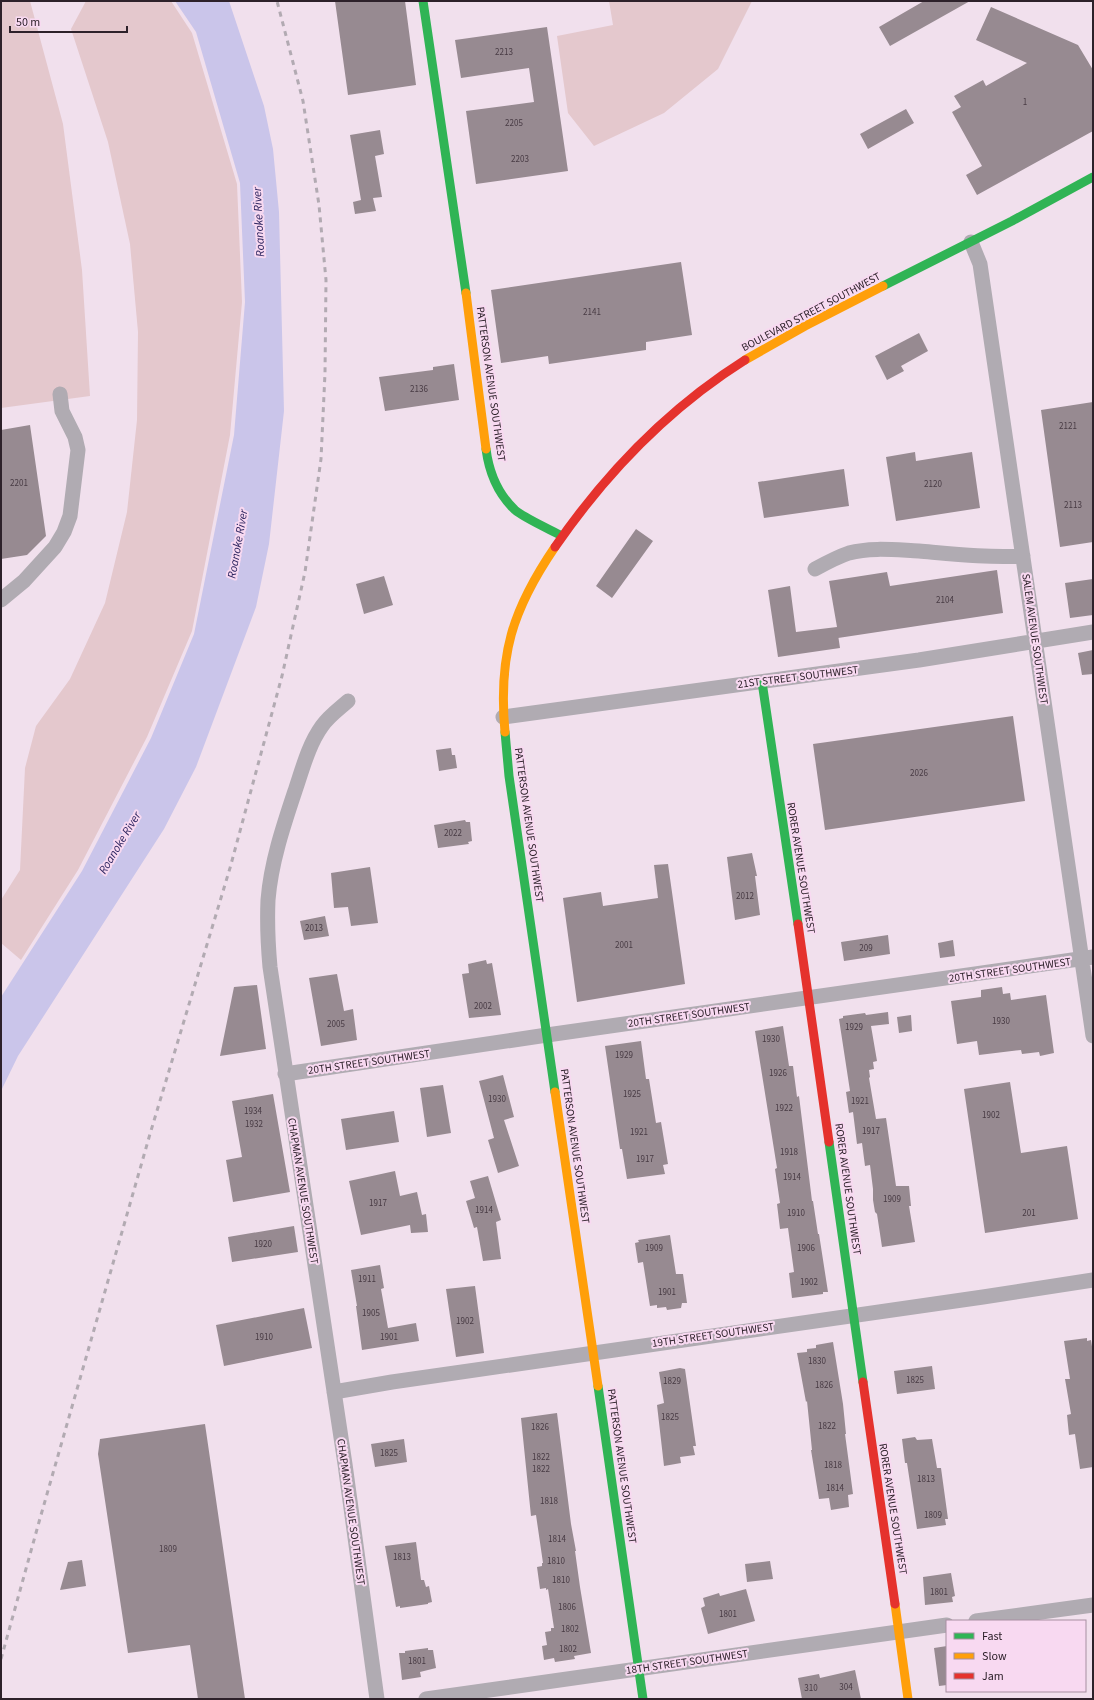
<svg xmlns="http://www.w3.org/2000/svg" width="1094" height="1700" font-family="'Source Sans 3',sans-serif">
<rect width="100%" height="100%" fill="#f1e0ed"/>
<!-- green -->
<path fill="#e4c8cd" d="M1 1H30L63 124 82 270 90 396 1 408Z
M86 1H171L192 33 237 184 242 302 230 435 192 631 147 737 78 870 21 960 1 943V900L20 870 25 768 36 726 70 679 105 603 127 512 137 420 138 332 130 244 108 142 71 29Z
M609 1H752L718 69 664 113 594 146 568 113 557 36 613 25Z"/>
<!-- water -->
<path fill="#cac5ea" d="M175 1H229L264 106 273 149 279 212 284 411 269 544 256 607 196 767 164 829 18 1056 1 1091V997L82 871 151 738 194 634 234 435 245 302 240 183 196 32Z"/>
<!-- building -->
<path fill="#978a91" d="M335 1H405L416 85 348 95Z
M924 1H970L890 46 879 27Z
M991 7 1078 45 1093 70V131L977 195 966 175 982 166 952 112 961 107 954 96 983 80 986 86 1027 63 976 40Z
M547 27 568 171 476 184 466 111 534 102 529 68 461 78 455 40Z
M906 109 914 123 868 149 860 134Z
M380 130 384 154 375 156 382 197 373 198 376 211 355 214 353 202 361 200 350 135Z
M681 262 692 335 646 342V350L549 364 548 356 501 363 491 290Z
M919 333 928 351 901 366 904 371 887 380 875 356Z
M454 364 459 400 385 411 379 377 433 370V367Z
M1093 402V542L1060 547 1041 410Z
M30 425 46 536 27 555 1 559V430Z
M915 452 916 461 972 452 980 508 896 521 886 457Z
M844 469 849 506 764 518 758 482Z
M636 529 653 541 612 598 596 586Z
M997 570 1003 613 838 638 837 628 840 648 778 657 768 590 790 586 796 632 837 627 829 581 887 572 890 586Z
M384 576 393 605 364 614 356 584Z
M1093 579V615L1070 618 1065 583Z
M1093 650V674L1082 675 1078 653Z
M1013 716 1025 801 825 830 813 744Z
M451 748 452 755H455L457 768 439 771 436 750Z
M465 820 466 822H470L472 841 468 842 469 844 438 848 434 825Z
M752 853 757 876H755L760 915 735 920 727 857Z
M668 864 685 984 577 1002 563 898 601 892 603 906 658 898 654 865Z
M370 867 378 923 351 926 348 907 334 908 331 873Z
M325 916 329 936 304 940 300 921Z
M888 935 890 954 844 961 841 942Z
M953 940 955 956 940 958 938 943Z
M486 960 487 964 492 963 501 1015 469 1018 462 974 469 973 468 964Z
M337 974 344 1011 353 1009 357 1040 321 1046 309 978Z
M257 985 266 1049 220 1056 234 987Z
M1002 987 1003 994 1010 993 1011 1000 1046 995 1054 1053 1040 1056 1039 1052 1022 1054 1021 1050 979 1055 977 1041 957 1044 951 1001 981 997V990Z
M888 1012 889 1024 871 1026 877 1061 873 1062 874 1069 869 1070 870 1077 869 1078 876 1119 886 1118 896 1186H909L911 1206H909L915 1242 882 1247 877 1214 875 1212 873 1200V1189L870 1165 865 1166 862 1143 857 1144 853 1112 849 1113 846 1092 850 1091 839 1019 843 1018V1016L865 1013 866 1015Z
M911 1015 912 1031 899 1033 897 1017Z
M783 1026 789 1066H793L797 1097 799 1096 812 1201H813L818 1234H819L828 1292H823V1294L792 1298 789 1273 794 1272 788 1228 780 1229 777 1204 780 1203 775 1169 777 1168 755 1031Z
M641 1041 646 1079H649L656 1123 661 1122 668 1164 663 1165 665 1174 627 1179 622 1149H620L605 1046Z
M503 1075 514 1117 504 1120 519 1166 498 1173 488 1140 494 1138 479 1081Z
M1010 1082 1021 1153 1067 1146 1078 1219 985 1233 964 1089Z
M443 1085 451 1133 427 1137 420 1088Z
M273 1094 290 1192 233 1202 226 1160 242 1157 232 1101Z
M394 1111 399 1142 346 1150 341 1119Z
M395 1171 400 1196 417 1192 422 1215 426 1214 428 1232 411 1233 410 1225 361 1235 349 1181Z
M488 1176 501 1220 496 1222 501 1259 483 1261 477 1227 474 1228 466 1201 475 1198 470 1181Z
M294 1226 298 1252 232 1262 228 1237Z
M670 1235 676 1274H683L687 1303H682L681 1308 667 1310 666 1307 657 1308V1305L650 1306 643 1262 638 1263 635 1243 639 1242 638 1240Z
M380 1265 384 1288 381 1289 388 1328 416 1323 419 1341 362 1350 356 1306H357L351 1270Z
M475 1286 484 1353 456 1357 446 1289Z
M304 1308 312 1348 224 1366 216 1325Z
M1087 1338V1341L1091 1340 1093 1353V1467L1080 1469 1075 1434 1069 1435 1067 1415 1071 1414 1065 1379H1070L1064 1341Z
M833 1342 843 1404 846 1434H845L853 1494 848 1495 849 1507 831 1510 829 1498 819 1499 811 1450H812L807 1401 806 1402 797 1353 807 1352V1349L816 1348V1345Z
M932 1366 935 1389 897 1394 894 1371Z
M680 1368 685 1369 696 1446H693L695 1455 680 1457 681 1463 664 1466 657 1405 664 1403 659 1372Z
M557 1413 571 1524 576 1551H575L580 1587 591 1653 574 1656 575 1659 555 1662 554 1658 544 1660 542 1646 547 1645 545 1632 551 1631V1628H554L548 1589 546 1590V1588L540 1589 537 1567 542 1566V1563H543L536 1515 531 1516 521 1418Z
M205 1424 245 1699H198L190 1645 128 1653 98 1454 100 1439Z
M915 1437 917 1440 932 1439 937 1468H941L948 1519H945L946 1525 917 1529 907 1463H905L902 1439Z
M404 1439 407 1462 375 1467 371 1444Z
M416 1542 421 1580H424L426 1587 429 1586 432 1602 428 1603V1604L400 1608V1606L396 1607 385 1546Z
M82 1560 86 1586 60 1590 68 1562Z
M770 1561 773 1579 747 1582 745 1564Z
M951 1573 955 1596 952 1597 953 1602 925 1605 923 1577Z
M746 1589 755 1621 708 1634 701 1608 705 1606 703 1598 719 1593 720 1596Z
M947 1646V1685L939 1686 934 1648Z
M428 1648V1650H433L436 1668 420 1672 421 1677 402 1680 399 1653H405V1651Z
M855 1670 861 1699H802L798 1678 819 1674 820 1678Z"/>
<g fill="none" stroke-linecap="round" stroke-linejoin="round">
<!-- street -->
<path stroke="#b0abb2" stroke-width="15" d="M971 242 980 264 1093 1036
M815 569C826 563 837 557 849 553 871 547 896 550 919 551 953 554 988 558 1023 556
M1 600 24 581 55 547 64 532 70 516 78 450 75 437 62 411 60 394
M348 701C339 709 329 716 322 726 309 744 303 767 296 788 284 824 271 862 268 900 267 923 268 945 270 967L345 1464 377 1699
M503 717 919 660 1093 632
M285 1074 547 1035 1093 957
M334 1392 392 1382 983 1297 1093 1280
M976 1621 1093 1605
M426 1699 947 1625"/>
<!-- fast -->
<path stroke="#30b455" stroke-width="9" d="M423 1 466 293
M883 286 1012 221 1093 177
M486 449C489 472 498 494 515 510 524 518 551 530 562 536
M762 682 798 924
M505 732 509 776 555 1092
M829 1142 863 1382
M598 1386 643 1699"/>
<!-- slow -->
<path stroke="#ff9f0a" stroke-width="9" d="M466 293 486 449
M745 360 805 326 883 286
M505 732C498 656 512 610 555 547
M555 1092 598 1386
M895 1604 908 1699"/>
<!-- jam -->
<path stroke="#e5322d" stroke-width="9" d="M555 547C606 473 669 408 745 360
M798 924 829 1142
M863 1382 895 1604"/>
<!-- rail -->
<path stroke="#b2aab2" stroke-width="3" stroke-dasharray="5 5" stroke-linecap="butt" d="M1 1659 39 1522 150 1134 230 868 282 676 305 572 321 459 325 373 326 280 319 205 303 101 277 1"/>
</g>
<g text-anchor="middle" dominant-baseline="central" stroke-width="4" stroke-linejoin="round" paint-order="stroke">
<!-- number labels -->
<g font-size="9" fill="#483b44">
<text x="504" y="52">2213</text>
<text x="1025" y="102">1</text>
<text x="514" y="123">2205</text>
<text x="520" y="159">2203</text>
<text x="592" y="312">2141</text>
<text x="419" y="389">2136</text>
<text x="1068" y="426">2121</text>
<text x="19" y="483">2201</text>
<text x="933" y="484">2120</text>
<text x="1073" y="505">2113</text>
<text x="945" y="600">2104</text>
<text x="919" y="773">2026</text>
<text x="453" y="833">2022</text>
<text x="745" y="896">2012</text>
<text x="314" y="928">2013</text>
<text x="624" y="945">2001</text>
<text x="866" y="948">209</text>
<text x="483" y="1006">2002</text>
<text x="1001" y="1021">1930</text>
<text x="336" y="1024">2005</text>
<text x="854" y="1027">1929</text>
<text x="771" y="1039">1930</text>
<text x="624" y="1055">1929</text>
<text x="778" y="1073">1926</text>
<text x="632" y="1094">1925</text>
<text x="497" y="1099">1930</text>
<text x="860" y="1101">1921</text>
<text x="784" y="1108">1922</text>
<text x="253" y="1111">1934</text>
<text x="991" y="1115">1902</text>
<text x="254" y="1124">1932</text>
<text x="871" y="1131">1917</text>
<text x="639" y="1132">1921</text>
<text x="789" y="1152">1918</text>
<text x="645" y="1159">1917</text>
<text x="792" y="1177">1914</text>
<text x="892" y="1199">1909</text>
<text x="378" y="1203">1917</text>
<text x="484" y="1210">1914</text>
<text x="796" y="1213">1910</text>
<text x="1029" y="1213">201</text>
<text x="263" y="1244">1920</text>
<text x="654" y="1248">1909</text>
<text x="806" y="1248">1906</text>
<text x="367" y="1279">1911</text>
<text x="809" y="1282">1902</text>
<text x="667" y="1292">1901</text>
<text x="371" y="1313">1905</text>
<text x="465" y="1321">1902</text>
<text x="264" y="1337">1910</text>
<text x="389" y="1337">1901</text>
<text x="817" y="1361">1830</text>
<text x="915" y="1380">1825</text>
<text x="672" y="1381">1829</text>
<text x="824" y="1385">1826</text>
<text x="670" y="1417">1825</text>
<text x="827" y="1426">1822</text>
<text x="540" y="1427">1826</text>
<text x="389" y="1453">1825</text>
<text x="541" y="1457">1822</text>
<text x="833" y="1465">1818</text>
<text x="541" y="1469">1822</text>
<text x="926" y="1479">1813</text>
<text x="835" y="1488">1814</text>
<text x="549" y="1501">1818</text>
<text x="933" y="1515">1809</text>
<text x="557" y="1539">1814</text>
<text x="168" y="1549">1809</text>
<text x="402" y="1557">1813</text>
<text x="556" y="1561">1810</text>
<text x="561" y="1580">1810</text>
<text x="939" y="1592">1801</text>
<text x="567" y="1607">1806</text>
<text x="728" y="1614">1801</text>
<text x="570" y="1629">1802</text>
<text x="568" y="1649">1802</text>
<text x="417" y="1661">1801</text>
<text x="846" y="1687">304</text>
<text x="811" y="1688">310</text>
</g>
<!-- street labels -->
<g font-size="11" fill="#2d212a" stroke="#f8d9f1">
<text transform="translate(811 312) rotate(-28)">BOULEVARD STREET SOUTHWEST</text>
<text transform="translate(491 384) rotate(82)">PATTERSON AVENUE SOUTHWEST</text>
<text transform="translate(1035 639) rotate(82)">SALEM AVENUE SOUTHWEST</text>
<text transform="translate(798 677) rotate(-7)">21ST STREET SOUTHWEST</text>
<text transform="translate(529 825) rotate(82)">PATTERSON AVENUE SOUTHWEST</text>
<text transform="translate(801 868) rotate(81)">RORER AVENUE SOUTHWEST</text>
<text transform="translate(1010 970) rotate(-8)">20TH STREET SOUTHWEST</text>
<text transform="translate(689 1015) rotate(-8)">20TH STREET SOUTHWEST</text>
<text transform="translate(369 1062) rotate(-8)">20TH STREET SOUTHWEST</text>
<text transform="translate(575 1146) rotate(82)">PATTERSON AVENUE SOUTHWEST</text>
<text transform="translate(848 1189) rotate(82)">RORER AVENUE SOUTHWEST</text>
<text transform="translate(303 1191) rotate(81)">CHAPMAN AVENUE SOUTHWEST</text>
<text transform="translate(713 1335) rotate(-8)">19TH STREET SOUTHWEST</text>
<text transform="translate(622 1466) rotate(82)">PATTERSON AVENUE SOUTHWEST</text>
<text transform="translate(893 1509) rotate(81)">RORER AVENUE SOUTHWEST</text>
<text transform="translate(351 1512) rotate(82)">CHAPMAN AVENUE SOUTHWEST</text>
<text transform="translate(687 1662) rotate(-8)">18TH STREET SOUTHWEST</text>
</g>
<!-- water labels -->
<g font-size="12" font-style="italic" fill="#2e2660" stroke="#f8d9f1">
<text transform="translate(259 222) rotate(-93)">Roanoke River</text>
<text transform="translate(238 544) rotate(-80)">Roanoke River</text>
<text transform="translate(120 843) rotate(-59)">Roanoke River</text>
</g>
</g>
<!-- border -->
<rect width="1094" height="1700" fill="none" stroke="#2d212a" stroke-width="4"/>
<!-- legend -->
<rect x="946" y="1620" width="140" height="72" fill="#f8d9f1" stroke="#a78fa1"/>
<rect x="954" y="1633" width="20" height="6" fill="#30b455" stroke="#a78fa1"/>
<text x="982" y="1640" font-size="12" fill="#2d212a">Fast</text>
<rect x="954" y="1653" width="20" height="6" fill="#ff9f0a" stroke="#a78fa1"/>
<text x="982" y="1660" font-size="12" fill="#2d212a">Slow</text>
<rect x="954" y="1673" width="20" height="6" fill="#e5322d" stroke="#a78fa1"/>
<text x="982" y="1680" font-size="12" fill="#2d212a">Jam</text>
<!-- scale -->
<path d="M10 26v6h117v-6" fill="none" stroke="#2d212a" stroke-width="2"/>
<text x="16" y="26" font-size="12" fill="#2d212a" stroke="#f8d9f1" stroke-width="3" paint-order="stroke">50 m</text>
</svg>
